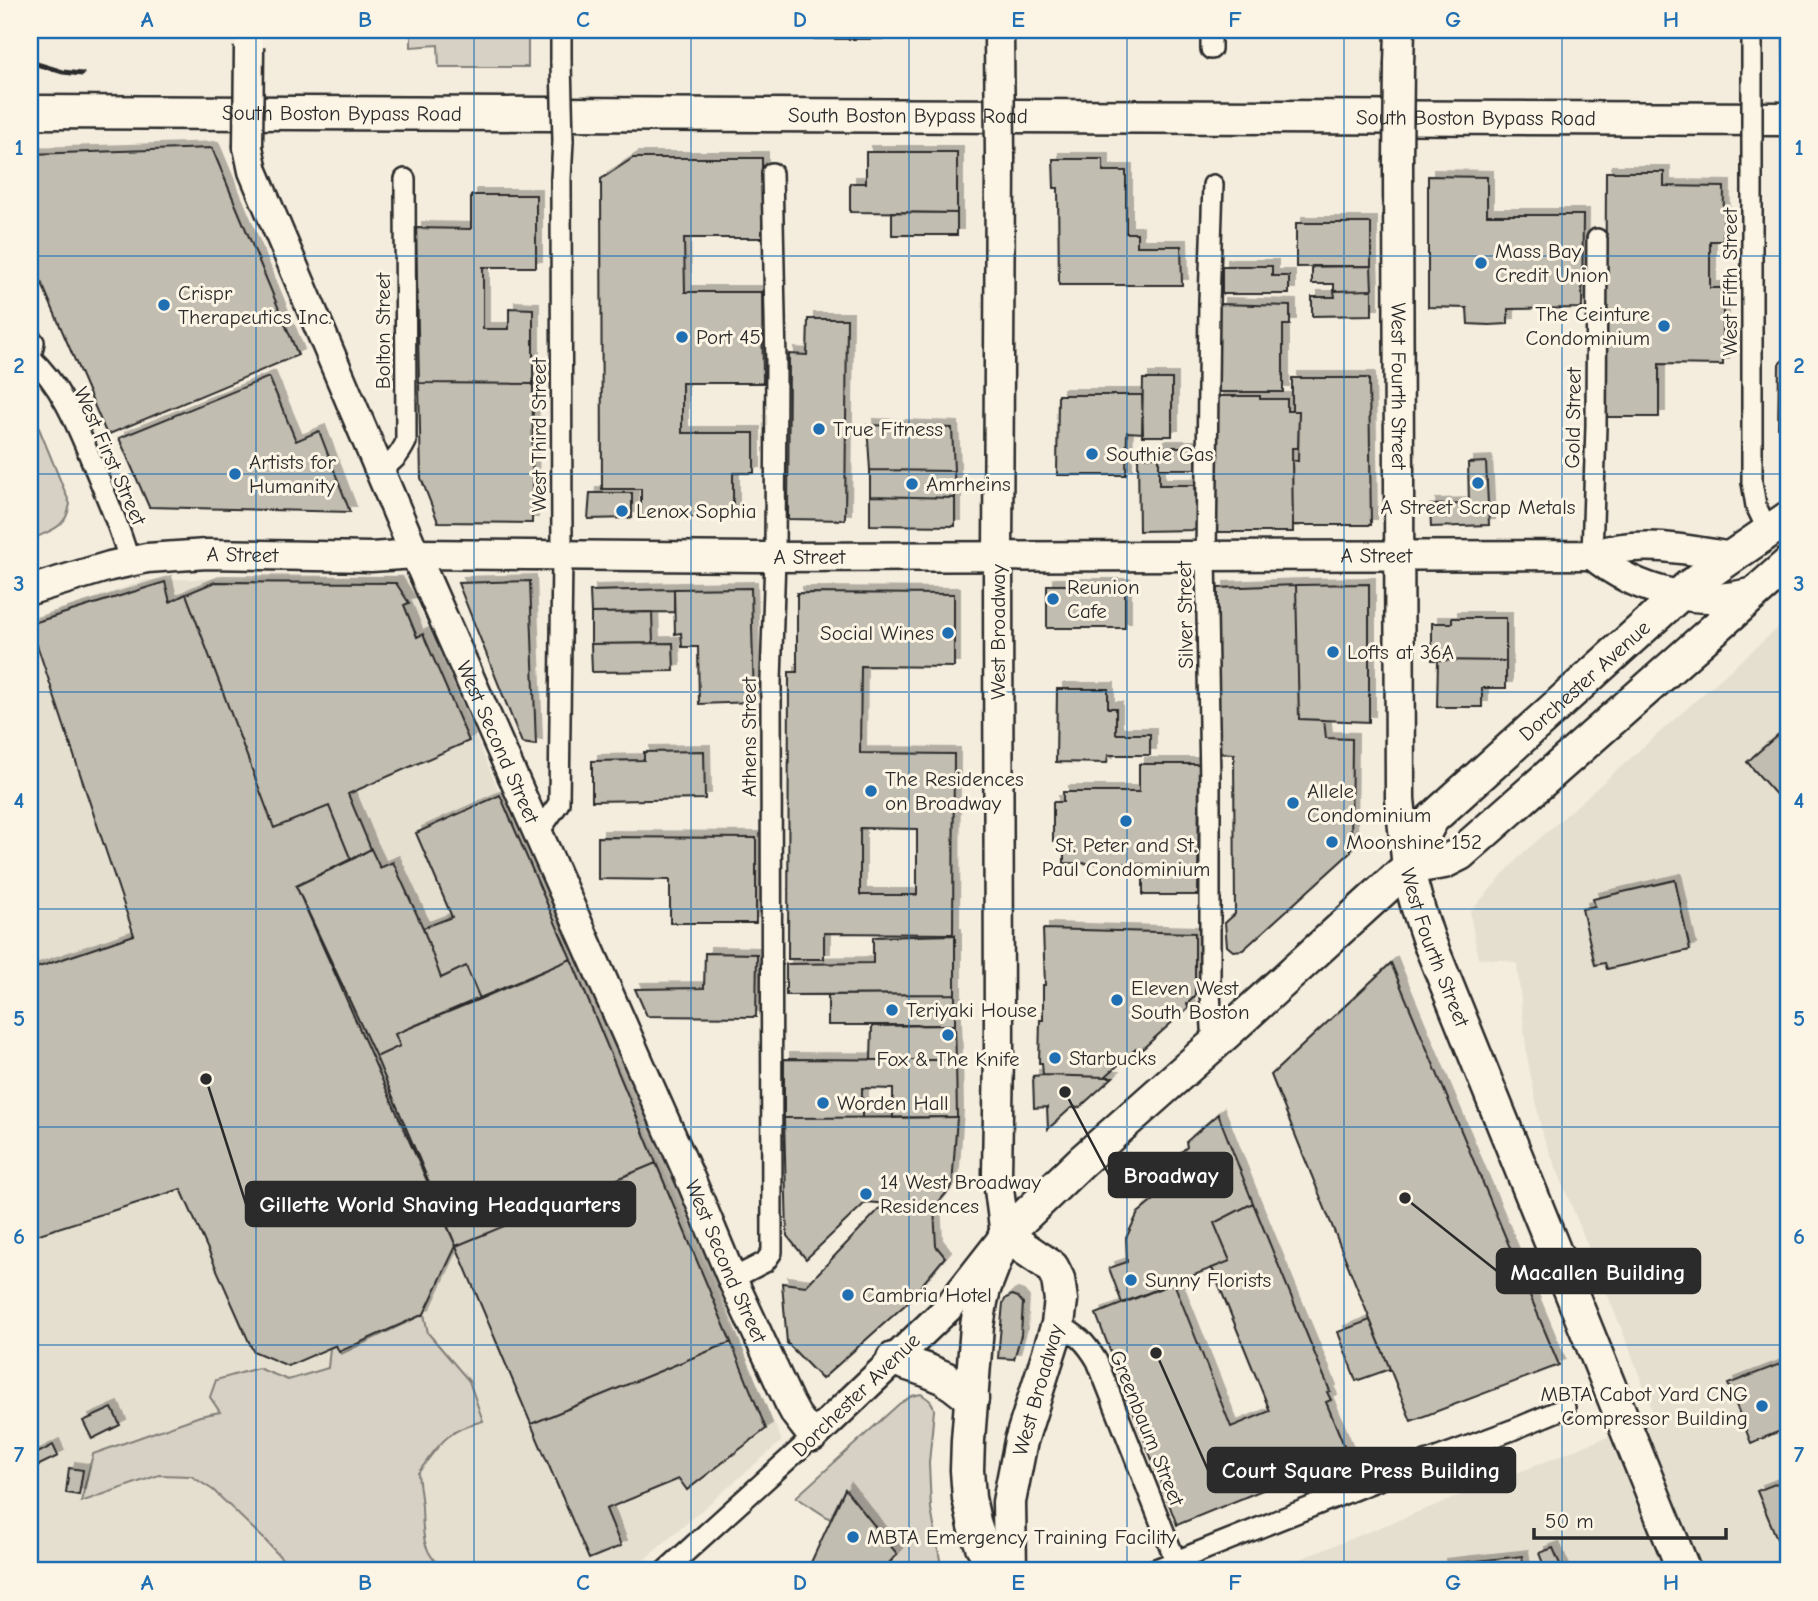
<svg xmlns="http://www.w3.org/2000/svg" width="1818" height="1601" font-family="'Comic Neue',sans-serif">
<defs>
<filter id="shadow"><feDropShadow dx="6" dy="-6" stdDeviation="0" flood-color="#0004"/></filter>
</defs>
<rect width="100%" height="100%" fill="#f4edde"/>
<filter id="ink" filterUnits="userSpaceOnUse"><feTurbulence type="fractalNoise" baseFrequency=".0143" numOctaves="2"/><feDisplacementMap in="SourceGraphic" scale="14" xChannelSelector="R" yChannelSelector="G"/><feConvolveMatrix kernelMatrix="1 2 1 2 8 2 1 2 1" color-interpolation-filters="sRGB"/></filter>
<g filter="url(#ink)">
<!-- built -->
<path fill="#e5dfd0" d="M405 575 782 1441 631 1571H30V621L146 580Z
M1788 619V1571H1270L1655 1418 1628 1345 1542 1133 1527 1056 1517 964 1504 960 1478 958 1470 912 1521 855Z"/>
<!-- green -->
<path fill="#d6d1c4" stroke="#807e78" stroke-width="2" d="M411 30H528V67H439L438 45 411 47Z
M30 409 34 416 70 504C66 529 51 530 30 540Z
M424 1314 428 1333 469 1381 483 1421C446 1430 439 1445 418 1473 419 1484 421 1496 422 1507 423 1534 421 1553 446 1571H293L264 1539 213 1490 191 1476 159 1475 81 1502 93 1454 200 1416 220 1412 210 1397 216 1380 258 1368 288 1380 328 1368 330 1348 336 1345 341 1354Z
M921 1394C928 1399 933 1401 934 1410L929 1463 931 1509 942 1571H882L897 1554 845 1489 830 1519 796 1497 899 1404 912 1396Z"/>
<!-- building -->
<path fill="#c2bdb1" stroke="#2b2b2b" stroke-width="2" fill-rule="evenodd" filter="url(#shadow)" d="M783 30H860V39H783Z
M860 30H953V39H860Z
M1783 30H1788V73H1784Z
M212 148 298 355 107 435 30 256V154Z
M866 152H957V213L850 212V183H866Z
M633 158H762V238H684L685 292H762L763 383H682V433H754V473H733V517H641V489H602L601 179Z
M1053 159H1103V171H1126V233H1137V246H1181L1182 285H1059L1058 188H1054Z
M1606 172H1664V186L1724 187 1723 241H1710V288H1723V365L1659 364V417H1605Z
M1428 176 1487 177V215H1583L1582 308 1508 309V324L1489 325 1468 324 1467 308 1428 307Z
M471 195H536V267H483V329H509V308L533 309V384L419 383 416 228 471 229Z
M892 212 957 213V235H892Z
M1296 223H1371V266L1296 267Z
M1222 266H1272V276H1289V294H1222Z
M1312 266H1371L1372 290 1334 291V284H1312Z
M1372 290V315L1312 316V297H1335L1334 291Z
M1219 304 1290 306V325H1283V392H1219Z
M808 319H847L845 520 788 519 789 354 807 355Z
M1788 355V425L1778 428 1779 364Z
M269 377 296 441 319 431 350 512 149 507 119 438Z
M1292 378H1369L1371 525H1293L1292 460 1298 461 1299 411H1292Z
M1143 379H1172V436H1142Z
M419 383 533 384 532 523 438 522 421 478Z
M1058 395H1142L1143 433 1127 432 1126 475H1057Z
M1217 396H1260V399H1287V411H1299L1298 448H1292L1293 532H1217Z
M867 425 952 428 954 471 870 470Z
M1159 447H1196V469H1159Z
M1138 457H1159V485H1195L1197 530 1139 531Z
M1486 462 1489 525 1431 527 1430 505 1469 504 1468 463Z
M870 470 954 471 955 498 870 496Z
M590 493H632V518L588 519Z
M870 496 955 498V526L870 525Z
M530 581 536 745 522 743 458 583Z
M165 582 170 602 186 594 274 828 329 806 351 860 296 886 456 1246 424 1314 339 1352 336 1345 288 1366 253 1351 181 1189 30 1237V970L134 935 30 624Z
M215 582 396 583 409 603 404 605 417 637 423 634 469 741 348 794 371 849 351 860 329 806 274 828 186 594Z
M1369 584V722L1299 719 1296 585Z
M1047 585H1125V628H1047Z
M1296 585 1299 719 1324 720 1326 738 1352 739 1351 852 1243 950 1233 951 1227 946 1225 923 1235 914 1234 754 1218 753V588Z
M751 588 754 702 699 704 698 647H682L681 633 675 634 674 589Z
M674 589V612L591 613 590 591Z
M797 593 954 594V667L861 666 860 753 954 754 953 934 824 933V959H788L789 672H797ZM860 828 917 829V895H860Z
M652 612 653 643 591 644V613Z
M1452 618H1506V661L1432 660V623H1452Z
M673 643 674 671 592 672 591 644Z
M1438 660 1506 661V688H1482V707H1437Z
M1057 689H1108V708H1116V734H1150V755H1108L1107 763 1056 762Z
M1788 726V808L1747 762Z
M704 751 705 799 592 801V761L644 760V752Z
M1139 764H1199L1198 895H1143V864L1064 863V841H1053V802H1063V792H1139Z
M500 795 571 959 480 999 466 966 441 978 423 928 452 917 416 833Z
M598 837 756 838V923H670V880L598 879Z
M371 849 380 868 393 862 423 928 441 978 466 966 480 999 395 1034 400 1046 376 1057 296 886Z
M1675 880 1690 950 1607 969 1605 963 1595 965 1582 909 1595 906 1593 899Z
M1043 929 1195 933V996L1187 1004 1189 1007 1139 1052 1136 1049 1105 1077 1043 1075 1042 1063H1039L1040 1020H1043V985H1045Z
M955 935V994L786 995V964L873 963V937Z
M705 953 757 954 756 1017 647 1016 635 989 704 988Z
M571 959 656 1163 456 1246 376 1057 400 1046 395 1034Z
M1391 963 1559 1365 1411 1421 1271 1075Z
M955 994V1025H828V995Z
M955 1025 956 1060H871L872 1026Z
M784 1059 956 1060 957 1117 893 1118V1089L862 1088V1118H784Z
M1043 1075 1105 1077H1113L1080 1107 1071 1108 1048 1129 1047 1107 1034 1108 1033 1076Z
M1218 1114 1253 1203 1214 1223 1230 1261 1122 1303 1109 1268 1127 1262 1126 1238 1138 1213 1159 1196 1154 1177 1187 1147 1186 1142Z
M957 1117 952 1186 934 1208 866 1202 806 1259 787 1236 784 1118Z
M656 1163 731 1342 531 1424 456 1246Z
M885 1203 934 1208 936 1246 945 1257 906 1304 822 1379 787 1343 782 1283 806 1286Z
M1253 1203 1330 1391 1327 1392 1331 1400 1326 1402 1348 1455 1177 1525 1096 1314 1174 1283 1231 1427 1270 1411 1212 1268 1230 1261 1214 1223Z
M1012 1295 1018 1297 1023 1303 1021 1335 1014 1359 998 1358 1003 1303 1006 1298Z
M1370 1320 1390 1369 1356 1381 1338 1332Z
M731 1342 766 1429 687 1490 679 1479 606 1509 621 1546 589 1559 531 1424Z
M1788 1361V1428L1751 1443 1728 1384Z
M112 1408 120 1425 92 1439 83 1421Z
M53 1445 58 1456 31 1469 30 1457Z
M69 1468 83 1470 79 1495 66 1493Z
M1788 1479V1543L1780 1546 1757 1491Z
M845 1489 897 1554 882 1571H807Z
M1553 1548 1563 1571H1546L1539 1553Z
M1522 1556 1524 1571H1441L1440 1565Z"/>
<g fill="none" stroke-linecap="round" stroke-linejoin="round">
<defs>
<path id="street" d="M1211 30V49
M561 63V30
M1752 73V30
M1752 139V482L1756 506 1768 531
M1213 185 1209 301 1206 557 1210 781V992L1213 1045
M30 337 34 342 31 357
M30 357C65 388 81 437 99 479 110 506 122 533 129 561
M379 469C393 463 399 456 406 442L405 179
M1592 555 1596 426 1597 239
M538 833 559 803 562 556 561 179 563 141
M732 1279 765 1262 772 1252 771 681 775 557 776 363 772 173
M1058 1324C1078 1335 1085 1341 1097 1361L1176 1562
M665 1571 813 1437
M1151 1571 1396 1473 1512 1430 1565 1408"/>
<g id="secondary">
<path d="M1399 64 1400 30"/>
<path id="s1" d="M248 147 253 171 415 554 693 1185 732 1279 789 1402 796 1415 813 1437 947 1309 1005 1235 997 1174 999 1052 998 557 1000 160"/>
<path id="s2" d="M1398 162 1400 799 1407 868"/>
<path d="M1592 555C1637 592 1701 608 1757 591"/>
<path id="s3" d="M30 590 110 566 147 558 207 554 371 557 415 554 757 557 1592 555C1638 539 1685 549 1731 557"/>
</g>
<g id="primary">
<path id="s4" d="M30 112 1788 119"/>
<path id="s5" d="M1407 868 1418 908 1429 941 1684 1571"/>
<path d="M1407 868 1444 862 1460 854 1788 564"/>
<path d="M1005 1235 1052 1267 1058 1279 1061 1300 1058 1324 1021 1441 1009 1502 1010 1571"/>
<path d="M893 1359 926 1370 945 1378 972 1399"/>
<path id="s6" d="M998 1571 982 1546 975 1526 969 1498 967 1470 968 1440 977 1326 981 1302 984 1289 1005 1235 1082 1161 1213 1045 1407 868 1424 834 1432 819 1688 587 1788 518"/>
</g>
</defs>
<!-- street casing -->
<use href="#street" stroke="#2b2b2b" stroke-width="24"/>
<!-- secondary casing -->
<use href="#secondary" stroke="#2b2b2b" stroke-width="33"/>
<!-- primary casing -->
<use href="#primary" stroke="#2b2b2b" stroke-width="37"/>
<!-- street -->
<use href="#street" stroke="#fcf5e5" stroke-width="19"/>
<!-- secondary -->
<use href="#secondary" stroke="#fcf5e5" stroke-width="28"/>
<!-- primary -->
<use href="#primary" stroke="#fcf5e5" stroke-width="32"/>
<!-- rail -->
<path stroke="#2b2b2b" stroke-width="5" d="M30 62 63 72 82 74"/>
<defs>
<path id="street-bridge" d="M561 63 563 141
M1752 73V139"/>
<path id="secondary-bridge" d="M999 31 1000 160
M248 147 249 47
M1398 162 1399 64"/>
</defs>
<!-- street-bridge casing -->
<use href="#street-bridge" stroke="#2b2b2b" stroke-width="24" stroke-linecap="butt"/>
<!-- secondary-bridge casing -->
<use href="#secondary-bridge" stroke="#2b2b2b" stroke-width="33" stroke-linecap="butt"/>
<!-- street-bridge -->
<use href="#street-bridge" stroke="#fcf5e5" stroke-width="19"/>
<!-- secondary-bridge -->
<use href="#secondary-bridge" stroke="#fcf5e5" stroke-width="28"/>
</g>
</g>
<!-- grid -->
<path fill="none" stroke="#1f6fb2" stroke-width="2" stroke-opacity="0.55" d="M256 30V1571M474 30V1571M691 30V1571M909 30V1571M1127 30V1571M1344 30V1571M1562 30V1571M30 256H1788M30 474H1788M30 692H1788M30 909H1788M30 1127H1788M30 1345H1788"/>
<!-- markers -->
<g fill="#1f6fb2" stroke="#fcf5e5" stroke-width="2.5">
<circle cx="1481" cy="263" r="7"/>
<circle cx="164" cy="305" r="7"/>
<circle cx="1664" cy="326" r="7"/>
<circle cx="682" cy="337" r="7"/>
<circle cx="819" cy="429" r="7"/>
<circle cx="1092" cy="454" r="7"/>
<circle cx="235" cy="474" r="7"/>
<circle cx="1478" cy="483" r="7"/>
<circle cx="912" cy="484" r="7"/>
<circle cx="622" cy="511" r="7"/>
<circle cx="1053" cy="599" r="7"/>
<circle cx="948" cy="633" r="7"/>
<circle cx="1333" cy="652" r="7"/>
<circle cx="871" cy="791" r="7"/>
<circle cx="1293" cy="803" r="7"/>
<circle cx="1126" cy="821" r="7"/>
<circle cx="1332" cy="842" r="7"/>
<circle cx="1117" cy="1000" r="7"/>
<circle cx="892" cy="1010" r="7"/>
<circle cx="948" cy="1035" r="7"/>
<circle cx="1055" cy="1058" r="7"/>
<circle cx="823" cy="1103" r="7"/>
<circle cx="866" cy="1194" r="7"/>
<circle cx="1131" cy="1280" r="7"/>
<circle cx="848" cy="1295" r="7"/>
<circle cx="1762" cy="1406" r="7"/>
<circle cx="853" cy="1537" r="7"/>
</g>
<g text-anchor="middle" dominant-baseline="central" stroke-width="6" stroke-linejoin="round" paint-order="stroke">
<!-- street labels -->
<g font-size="21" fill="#2b2b2b" stroke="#fcf5e5">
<text stroke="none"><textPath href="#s4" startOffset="312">South Boston Bypass Road</textPath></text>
<text stroke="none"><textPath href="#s4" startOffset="878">South Boston Bypass Road</textPath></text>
<text stroke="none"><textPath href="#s4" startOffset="1446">South Boston Bypass Road</textPath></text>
<text transform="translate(1730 282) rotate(-90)">West Fifth Street</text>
<text transform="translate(383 331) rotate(-90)">Bolton Street</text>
<text stroke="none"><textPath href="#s2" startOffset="224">West Fourth Street</textPath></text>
<text transform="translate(1573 418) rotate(-89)">Gold Street</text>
<text transform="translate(539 435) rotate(-90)">West Third Street</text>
<text transform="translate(110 456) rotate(66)">West First Street</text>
<text stroke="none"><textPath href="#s3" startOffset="217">A Street</textPath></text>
<text stroke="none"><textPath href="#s3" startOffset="1351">A Street</textPath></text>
<text stroke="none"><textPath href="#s3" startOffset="784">A Street</textPath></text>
<text transform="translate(1185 615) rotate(-91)">Silver Street</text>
<text transform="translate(998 632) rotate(-90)">West Broadway</text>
<text stroke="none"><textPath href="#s6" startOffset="1153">Dorchester Avenue</textPath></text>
<text transform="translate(749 737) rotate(-90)">Athens Street</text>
<text stroke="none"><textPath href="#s1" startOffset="646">West Second Street</textPath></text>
<text stroke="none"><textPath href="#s5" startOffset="84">West Fourth Street</textPath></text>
<text stroke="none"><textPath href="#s1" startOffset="1213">West Second Street</textPath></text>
<text transform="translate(1038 1390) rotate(-74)">West Broadway</text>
<text transform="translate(856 1395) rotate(-44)">Dorchester Avenue</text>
<text transform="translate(1147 1428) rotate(68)">Greenbaum Street</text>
</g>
<!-- poi labels -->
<g font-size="21" fill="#2b2b2b" stroke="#fcf5e5" text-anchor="start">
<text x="1495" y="251">Mass Bay<tspan x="1495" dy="24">Credit Union</tspan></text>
<text x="178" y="293">Crispr<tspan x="178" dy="24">Therapeutics Inc.</tspan></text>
<text x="1650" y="314" text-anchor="end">The Ceinture<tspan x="1650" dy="24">Condominium</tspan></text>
<text x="696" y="337">Port 45</text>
<text x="833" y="429">True Fitness</text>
<text x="1106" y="454">Southie Gas</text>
<text x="249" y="462">Artists for<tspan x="249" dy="24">Humanity</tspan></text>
<text x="926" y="484">Amrheins</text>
<text x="1478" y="507" text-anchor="middle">A Street Scrap Metals</text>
<text x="636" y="511">Lenox Sophia</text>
<text x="1067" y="587">Reunion<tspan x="1067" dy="24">Cafe</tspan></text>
<text x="934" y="633" text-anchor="end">Social Wines</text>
<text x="1347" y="652">Lofts at 36A</text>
<text x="885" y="779">The Residences<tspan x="885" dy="24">on Broadway</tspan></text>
<text x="1307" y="791">Allele<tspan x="1307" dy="24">Condominium</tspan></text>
<text x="1346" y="842">Moonshine 152</text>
<text x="1126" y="845" text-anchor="middle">St. Peter and St.<tspan x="1126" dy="24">Paul Condominium</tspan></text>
<text x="1131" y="988">Eleven West<tspan x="1131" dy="24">South Boston</tspan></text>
<text x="906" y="1010">Teriyaki House</text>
<text x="1069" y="1058">Starbucks</text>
<text x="948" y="1059" text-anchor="middle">Fox &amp; The Knife</text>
<text x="837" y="1103">Worden Hall</text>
<text x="880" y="1182">14 West Broadway<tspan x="880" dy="24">Residences</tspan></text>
<text x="1145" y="1280">Sunny Florists</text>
<text x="862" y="1295">Cambria Hotel</text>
<text x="1748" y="1394" text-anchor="end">MBTA Cabot Yard CNG<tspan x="1748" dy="24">Compressor Building</tspan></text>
<text x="867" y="1537">MBTA Emergency Training Facility</text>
</g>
</g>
<!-- callouts -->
<path fill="none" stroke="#2b2b2b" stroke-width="2.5" d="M1065 1092L1109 1175M206 1079L246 1204M1405 1198L1497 1271M1156 1353L1208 1470"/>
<g fill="#2b2b2b" stroke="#fcf5e5" stroke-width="2.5">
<circle cx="1065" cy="1092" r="7"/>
<circle cx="206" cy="1079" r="7"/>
<circle cx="1405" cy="1198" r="7"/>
<circle cx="1156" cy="1353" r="7"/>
</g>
<g fill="#2b2b2b" stroke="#2b2b2b" stroke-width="2.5">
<rect x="1109" y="1153" width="123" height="44" rx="7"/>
<rect x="246" y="1182" width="389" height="44" rx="7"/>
<rect x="1497" y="1249" width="203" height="44" rx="7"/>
<rect x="1208" y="1448" width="307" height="44" rx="7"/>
</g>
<g font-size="23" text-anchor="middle" font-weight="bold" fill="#fff">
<text x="1171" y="1183">Broadway</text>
<text x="440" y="1212">Gillette World Shaving Headquarters</text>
<text x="1598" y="1280">Macallen Building</text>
<text x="1361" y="1478">Court Square Press Building</text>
</g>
<!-- margin -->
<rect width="1818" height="1601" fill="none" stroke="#fcf5e5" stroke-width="77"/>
<!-- scale -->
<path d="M1534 1528v10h192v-10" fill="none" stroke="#2b2b2b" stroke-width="3.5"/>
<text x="1545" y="1528" font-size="21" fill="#2b2b2b" stroke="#fcf5e5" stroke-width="5" paint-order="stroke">50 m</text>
<rect x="38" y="38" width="1742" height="1524" fill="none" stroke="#1f6fb2" stroke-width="2.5"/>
<g font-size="23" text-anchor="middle" font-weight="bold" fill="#1f6fb2">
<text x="147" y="27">A</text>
<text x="365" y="27">B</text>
<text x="583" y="27">C</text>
<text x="800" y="27">D</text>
<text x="1018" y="27">E</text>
<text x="1235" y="27">F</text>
<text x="1453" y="27">G</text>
<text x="1671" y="27">H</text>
<text x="19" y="155">1</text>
<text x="1799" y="155">1</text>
<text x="19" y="373">2</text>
<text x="1799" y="373">2</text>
<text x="19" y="591">3</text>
<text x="1799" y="591">3</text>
<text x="19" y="808">4</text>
<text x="1799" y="808">4</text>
<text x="19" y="1026">5</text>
<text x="1799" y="1026">5</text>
<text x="19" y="1244">6</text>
<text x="1799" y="1244">6</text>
<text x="19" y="1462">7</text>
<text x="1799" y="1462">7</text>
<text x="147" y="1590">A</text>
<text x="365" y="1590">B</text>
<text x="583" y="1590">C</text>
<text x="800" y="1590">D</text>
<text x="1018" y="1590">E</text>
<text x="1235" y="1590">F</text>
<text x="1453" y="1590">G</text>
<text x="1671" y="1590">H</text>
</g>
</svg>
